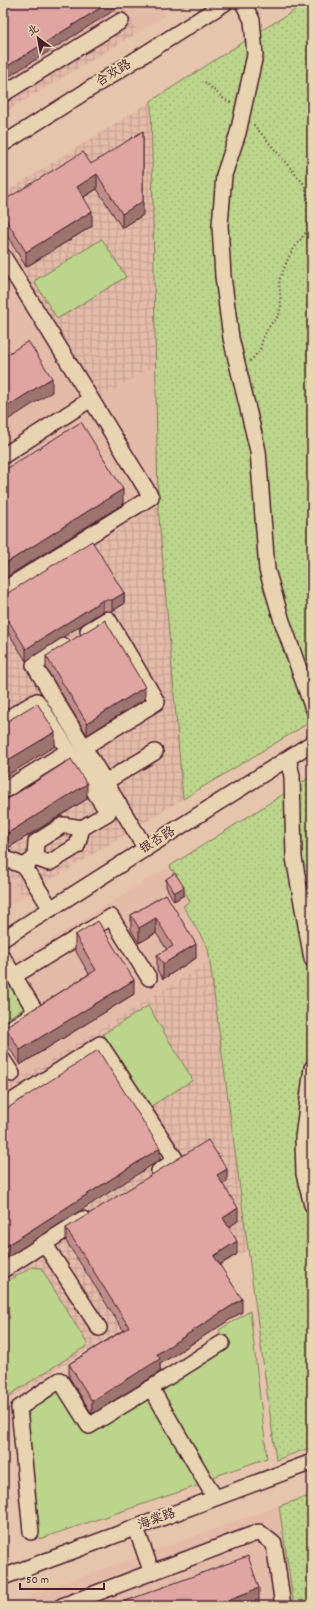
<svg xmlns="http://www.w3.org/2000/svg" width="315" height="1609" font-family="Dekko,'LXGW WenKai TC',sans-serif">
<defs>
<pattern id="industrial-grid" width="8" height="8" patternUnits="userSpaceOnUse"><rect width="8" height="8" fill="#e3bba9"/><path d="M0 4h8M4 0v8" fill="none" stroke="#c4a092"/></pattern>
<pattern id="park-dots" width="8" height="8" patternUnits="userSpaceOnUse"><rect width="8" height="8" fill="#bcd48b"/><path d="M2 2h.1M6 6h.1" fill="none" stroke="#a3b678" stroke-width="1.8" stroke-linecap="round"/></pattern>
</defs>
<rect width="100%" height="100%" fill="#e5c5ad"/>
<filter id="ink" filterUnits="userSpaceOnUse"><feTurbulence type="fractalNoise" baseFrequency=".025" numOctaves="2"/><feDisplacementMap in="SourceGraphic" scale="8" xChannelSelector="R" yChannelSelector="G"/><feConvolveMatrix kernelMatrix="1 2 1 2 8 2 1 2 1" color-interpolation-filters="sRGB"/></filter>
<g filter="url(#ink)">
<!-- built -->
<path fill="#e3bba9" d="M122 3H165V16L139 32Z
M3 268 90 405 156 364 158 505 3 603Z
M3 864 23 897 3 909Z
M170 866 190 901 183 906 208 948 210 961 3 1089V969Z
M279 1506 294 1606H25L33 1594Z"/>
<!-- industrial -->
<path fill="url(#industrial-grid)" d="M3 3H122L139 32 3 113Z
M151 101 156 364 90 405 3 268V194Z
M158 505 183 799 23 897 3 864V603Z
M210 961 247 1250 3 1403V1089Z"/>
<!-- grass -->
<path fill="#bcd48b" stroke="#837a5b" d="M102 239 126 277 57 319 34 281Z
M4 977 24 1008 3 1021V978Z
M148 1006 193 1080 148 1108 103 1034Z
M32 1267 41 1268 88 1345 8 1396 3 1371V1321L10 1318 3 1300V1284Z
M250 1311 267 1458 210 1478 158 1391 227 1346 219 1330Z
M60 1389 88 1430 150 1394 203 1484 39 1539 27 1422 30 1409Z"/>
<!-- park -->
<path fill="url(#park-dots)" stroke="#837a5b" d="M307 3H312V721L183 799 158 505 151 101 257 33Z
M312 776V1447L276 1460 208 948 183 906 190 901 170 866Z
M312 1495V1606H294L279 1506Z"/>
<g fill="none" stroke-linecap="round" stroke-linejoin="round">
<defs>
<path id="minor" d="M243 3 252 20 255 55 238 133 224 175 220 225 223 276 231 338 258 451 267 570 282 621 312 706
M3 94 121 21
M3 144 225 3
M3 256 91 399 3 456
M3 590 151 497 91 399
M64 646 34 665 146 849
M3 721 37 701 108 813 82 828 77 846 49 863 35 858 24 866
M84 747 157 702 108 619 88 631
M288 758 292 776 294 858 312 959
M105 782 155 752
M3 791 68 751
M3 855 6 859 24 866 51 909
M35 858 36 842 63 825 82 828
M3 939 312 743
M3 958 36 1012 3 1033
M14 976 111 917 149 978
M3 1060 12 1074
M312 1068 303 1138 304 1174 312 1205
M3 1107 100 1044 176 1160 159 1171
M44 1243 99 1328
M3 1270 83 1219
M151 1388 222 1343
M136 1528 152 1573
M31 1532 19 1408 60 1380 89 1426 151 1388 215 1498
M3 1577 312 1462
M62 1606 259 1532 274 1544 283 1606"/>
</defs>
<!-- minor casing -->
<use href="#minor" stroke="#4a1f2b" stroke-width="18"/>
<!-- path -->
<path stroke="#4a1f2b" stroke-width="2" stroke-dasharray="1 3" stroke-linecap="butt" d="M205 82 225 100 232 103
M250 361 260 350 263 338 270 325 279 315 281 305 279 281 289 256 307 230 310 213 308 198 304 184 253 124"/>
<!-- minor -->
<use href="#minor" stroke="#e8d3b2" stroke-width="15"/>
</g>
<!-- wall -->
<path fill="#c08e8a" stroke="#4a1f2b" d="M91 164 143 215 122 228 97 189 84 197 92 226 26 267 3 229V201Z
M124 593V604L112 611H103L26 661 3 624V596Z
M46 656 145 699 87 735 46 668Z
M87 799 8 848 3 841V802Z
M166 879 184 895 174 901 166 887Z
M166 894 196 958 163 979 157 970V955L167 950 156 933 139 943 131 930V915Z
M75 935 134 994 20 1065 5 1041V1027L89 974 75 950Z
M227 1182 223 1184 238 1221 228 1227 237 1254 220 1265 242 1312 160 1364V1372L92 1414 69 1377V1364L123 1330 66 1241V1228Z"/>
<!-- shaded-wall -->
<path fill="#9c7470" stroke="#4a1f2b" d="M108 3H121V6L3 80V69Z
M143 131V215L122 228V214Z
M97 174V189L77 201V187Z
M92 211V226L26 267V252Z
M52 378V392L3 423V409Z
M123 489V504L3 579V565Z
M124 593V604L112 611V600Z
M103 600V611L26 661V649Z
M145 687V699L87 735V723Z
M55 732V746L3 778V763Z
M87 784V799L8 848V833Z
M184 887V895L174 901V893Z
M156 918V933L139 943V928Z
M196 944V958L163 979V964Z
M134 980V994L20 1065V1050Z
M160 1148V1160L3 1260V1248Z
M227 1169V1182L217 1188V1175Z
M238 1208V1221L223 1231V1218Z
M237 1241V1254L214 1268V1256Z
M242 1299V1312L160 1364V1372L92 1414V1401L157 1354Z
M259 1588V1602L250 1606H212Z"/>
<!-- building -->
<path fill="#dfa5a0" stroke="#4a1f2b" d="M3 3H108L3 69Z
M143 131V201L122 214 97 174 77 187 92 211 26 252 3 215V201L83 152 91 164Z
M28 341 52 378 3 409V357Z
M81 422 123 489 3 565V471Z
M92 541 124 593 112 600H103L26 649 3 612V596Z
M105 620 145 687 87 723 46 656Z
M37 703 55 732 3 763V724Z
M71 759 87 784 8 833 7 832 3 826V802Z
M175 873 184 887 174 893 166 879Z
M166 894 196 944 163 964 157 955 173 946 156 918 139 928 131 915Z
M98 921 134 980 20 1050 5 1027 96 970 75 935Z
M98 1050 160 1148 3 1248V1111Z
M208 1140 227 1169 217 1175 238 1208 223 1218 237 1241 214 1256 242 1299 157 1354 160 1359 92 1401 69 1364 129 1327 66 1228Z
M248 1556 259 1588 212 1606H112Z"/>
</g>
<g text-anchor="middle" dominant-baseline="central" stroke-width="4" stroke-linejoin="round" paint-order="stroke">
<!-- street labels -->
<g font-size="13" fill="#4a1f2b" stroke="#e8d3b2">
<text transform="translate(114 74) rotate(-32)">合欢路</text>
<text transform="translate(158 841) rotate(-32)">银杏路</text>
<text transform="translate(157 1520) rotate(-20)">海棠路</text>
</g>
</g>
<!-- margin -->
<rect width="315" height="1609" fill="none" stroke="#e8d3b2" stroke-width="16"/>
<rect x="8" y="8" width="299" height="1593" fill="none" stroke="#4a1f2b" stroke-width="1.5" filter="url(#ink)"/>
<!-- north arrow -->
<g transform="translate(38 38) rotate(328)" stroke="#e8d3b2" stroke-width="3" paint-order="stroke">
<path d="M0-3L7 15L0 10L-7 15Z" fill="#4a1f2b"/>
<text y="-6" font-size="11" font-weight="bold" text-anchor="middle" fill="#4a1f2b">北</text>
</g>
<!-- scale -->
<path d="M20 1583v6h84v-6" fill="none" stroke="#4a1f2b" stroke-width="2"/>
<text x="26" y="1583" font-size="12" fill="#4a1f2b" stroke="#e8d3b2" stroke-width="3" paint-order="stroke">50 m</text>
</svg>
